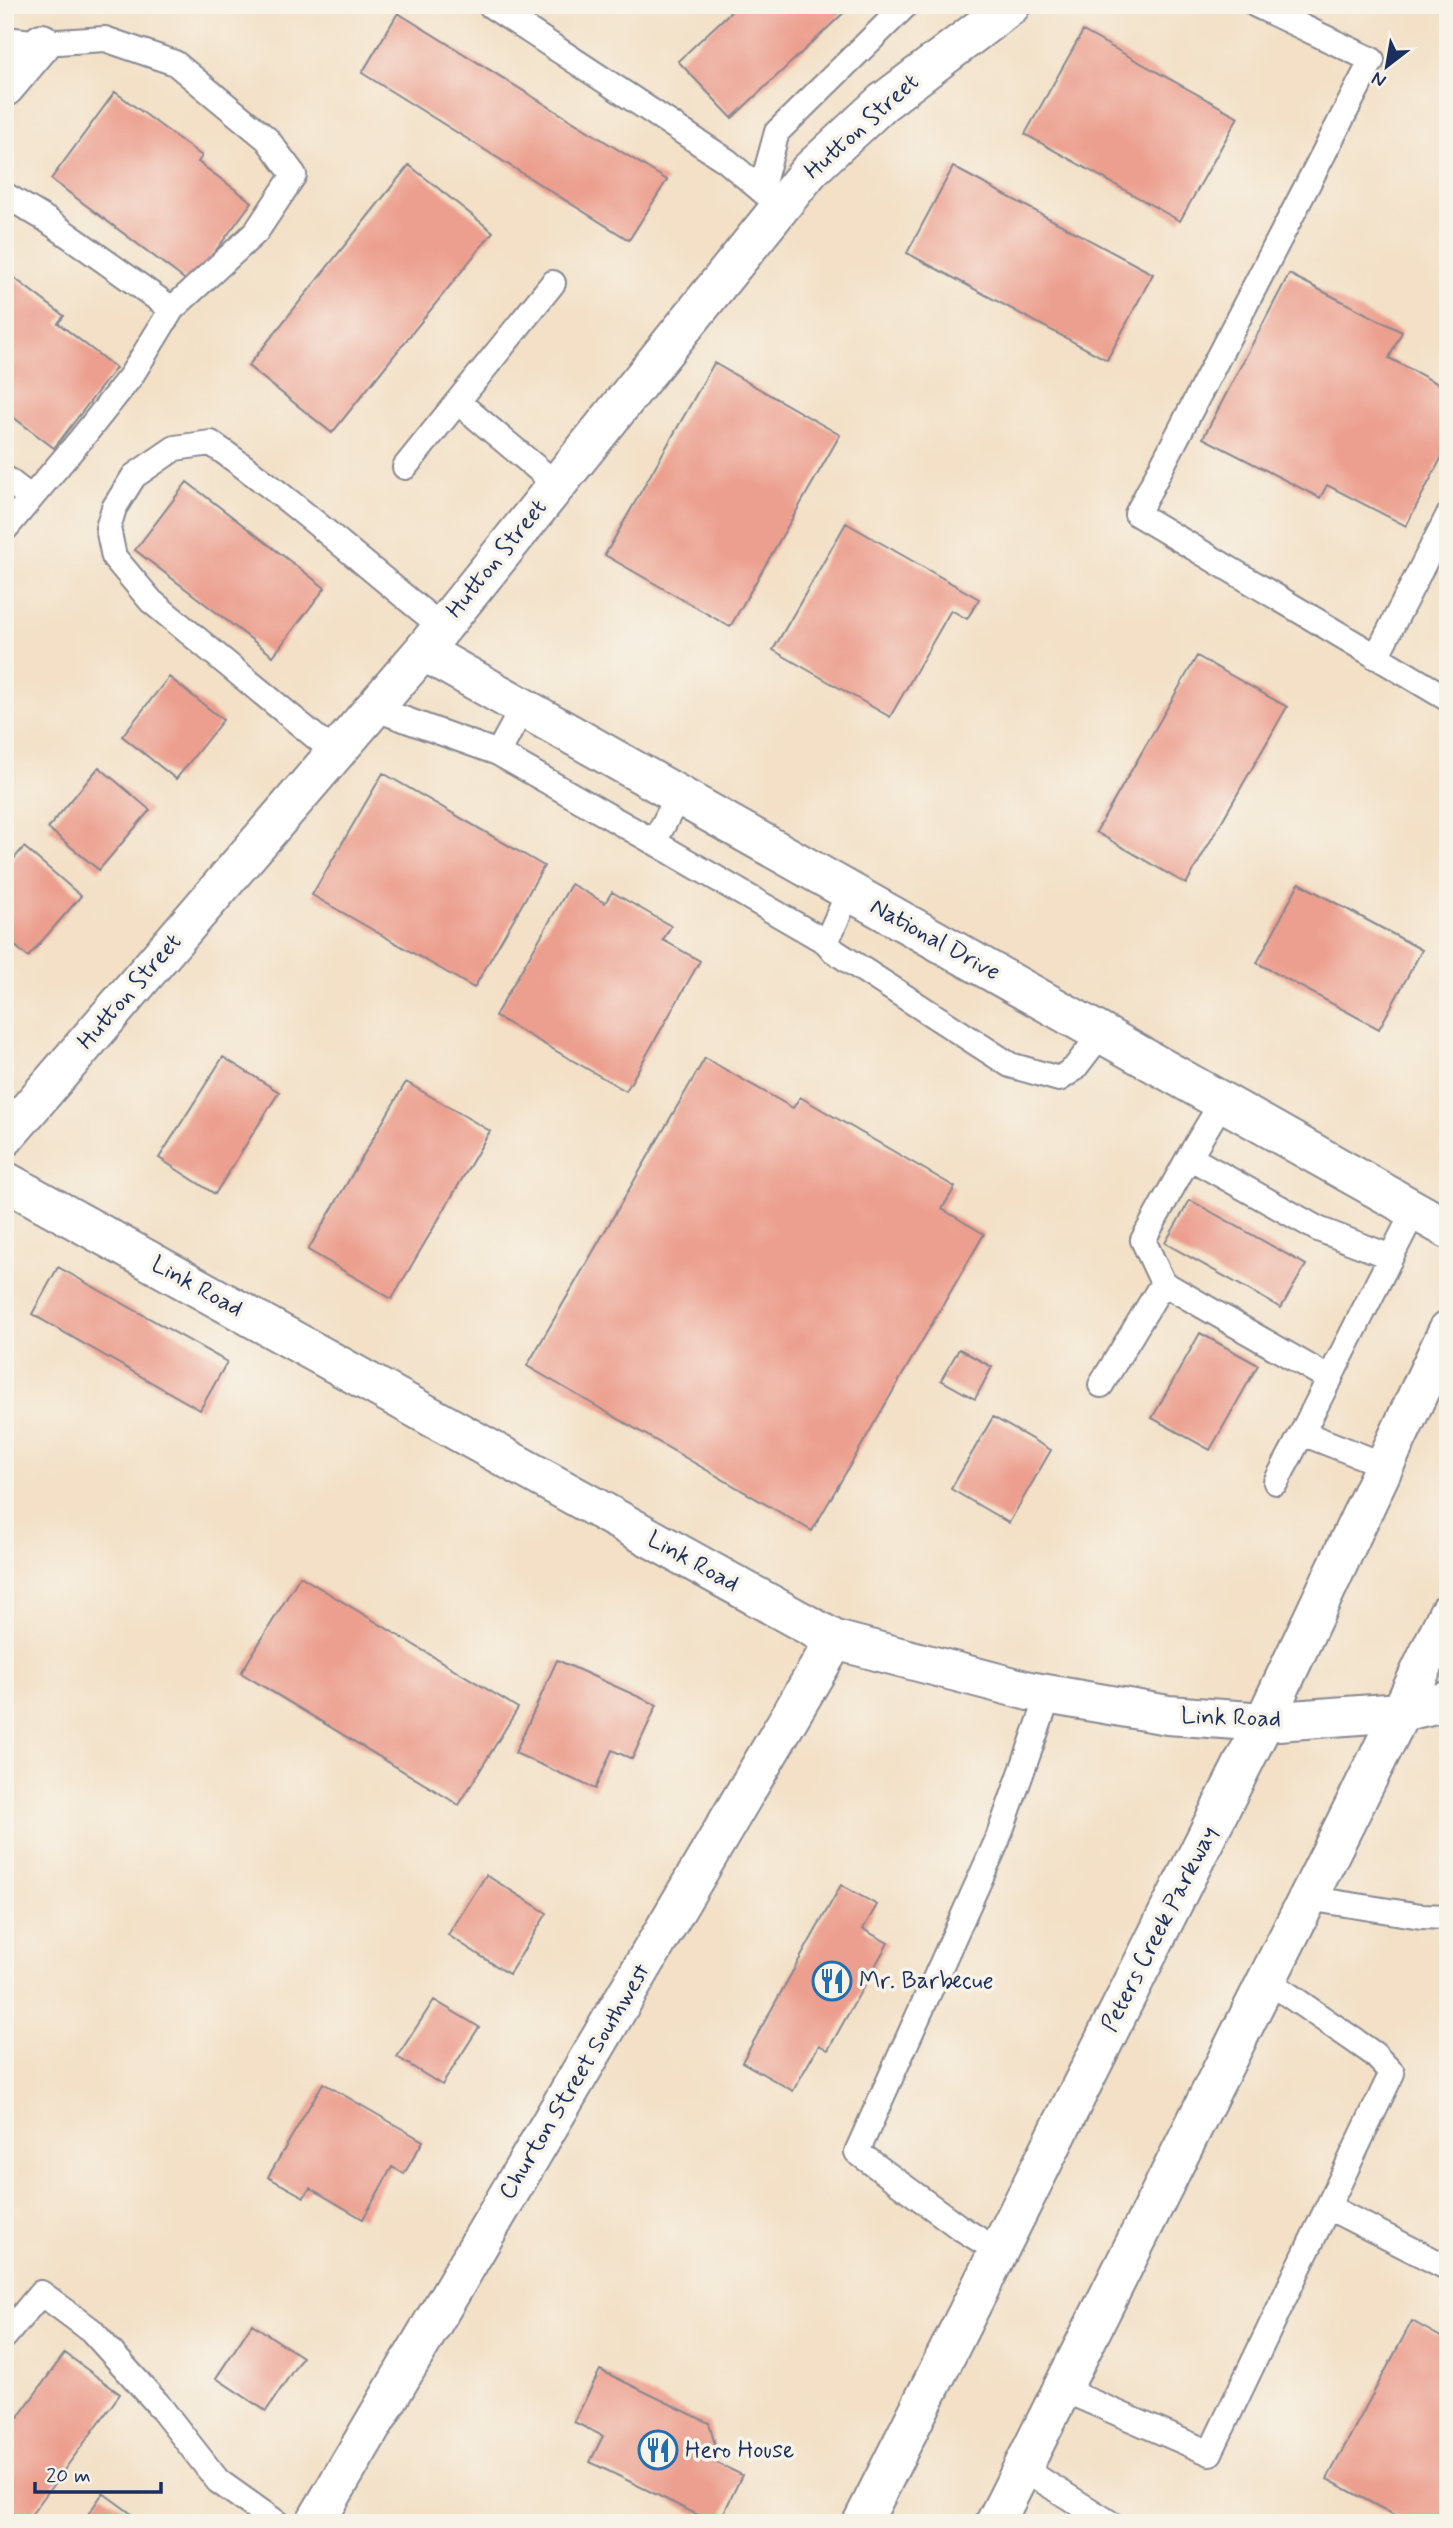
<svg xmlns="http://www.w3.org/2000/svg" width="1453" height="2528" font-family="Mynerve,sans-serif">
<rect width="100%" height="100%" fill="#f7f3e8"/>
<filter id="ink" filterUnits="userSpaceOnUse"><feTurbulence type="fractalNoise" baseFrequency=".0143" numOctaves="2"/><feDisplacementMap in="SourceGraphic" scale="14" xChannelSelector="R" yChannelSelector="G"/><feConvolveMatrix kernelMatrix="1 2 1 2 8 2 1 2 1" color-interpolation-filters="sRGB"/></filter>
<filter id="wash" filterUnits="userSpaceOnUse"><feTurbulence type="fractalNoise" baseFrequency=".00686" numOctaves="4" result="noise"/><feDisplacementMap in="SourceGraphic" scale="28" xChannelSelector="R" yChannelSelector="G"/><feGaussianBlur stdDeviation="1.57" result="paint"/><feColorMatrix in="noise" values="0 0 0 0 0 0 0 0 0 0 0 0 0 0 0 0 0 1.4 0 .05"/><feComposite in="paint" operator="in"/></filter>
<g filter="url(#wash)">
<rect width="100%" height="100%" fill="#f3e0c6"/>
<g id="blocks">
<!-- building -->
<path fill="#ec9f8e" d="M738 5H852L732 118 678 61Z
M398 13 667 180 629 240 362 73Z
M1083 31 1238 117 1180 221 1025 134Z
M115 92 202 156 198 162 252 202 191 284 51 179Z
M409 165 493 232 332 433 248 366Z
M953 167 1153 274 1107 360 907 253Z
M5 271 64 316 58 323 116 368 54 448 5 411Z
M1289 274 1402 332 1389 358 1448 389V445L1406 526 1327 485 1320 498 1203 438Z
M714 363 840 435 730 627 605 555Z
M187 482 325 588 273 656 135 550Z
M846 523 979 599 967 619 951 610 890 717 773 650Z
M1197 656 1287 707 1186 884 1096 832Z
M169 677 223 720 176 779 122 736Z
M99 767 150 810 99 870 48 828Z
M383 773 544 866 474 988 312 895Z
M24 847 81 896 28 957 5 937V869Z
M1299 883 1422 950 1379 1029 1257 963Z
M571 884 605 903 612 892 671 926 663 940 700 961 626 1091 495 1016Z
M223 1057 279 1092 215 1194 159 1158Z
M705 1058 793 1108 800 1097 955 1187 942 1209 984 1234 812 1531 527 1366Z
M406 1082 490 1131 392 1299 308 1250Z
M1190 1200 1306 1265 1281 1308 1165 1243Z
M58 1267 227 1362 200 1410 32 1314Z
M1200 1333 1258 1365 1210 1450 1152 1418Z
M959 1349 992 1367 975 1399 941 1380Z
M993 1417 1051 1450 1009 1523 951 1489Z
M300 1576 518 1708 459 1805 241 1673Z
M557 1660 657 1705 632 1759 612 1750 595 1789 515 1753Z
M486 1875 547 1913 509 1974 448 1935Z
M841 1885 877 1905 863 1929 888 1943 828 2050 819 2045 793 2091 742 2062Z
M434 2000 479 2027 442 2085 397 2057Z
M323 2083 423 2141 404 2174 392 2167 363 2219 310 2188 304 2197 268 2177Z
M1412 2321 1448 2341V2523H1409L1327 2479Z
M252 2324 302 2357 266 2411 216 2378Z
M65 2353 120 2394 25 2523 5 2508V2435Z
M600 2370 709 2423 718 2456 715 2462 742 2475 719 2523H714L590 2462 603 2436 574 2422Z
M103 2493 144 2523H82Z"/>
</g>
</g>
<g filter="url(#ink)">
<use href="#blocks" fill-opacity="0" stroke="#878892" stroke-width="2"/>
<g fill="none" stroke-linecap="round" stroke-linejoin="round">
<defs>
<path id="service" d="M490 5 727 161 781 207
M1256 5 1372 60 1137 514 1448 699
M5 39 42 43 105 39 175 63 267 139 294 175 256 232 172 309 47 220 5 195
M761 190 777 132 906 5
M458 402 557 485
M405 467 553 283
M5 478 31 498
M5 529 81 439 131 376 172 309
M1376 657 1448 516
M523 707 498 753 654 842
M373 708 498 753
M335 753 151 601 114 557 108 528 114 508 134 476 175 448 211 443C292 499 365 566 442 627
M679 795 654 842 826 942
M849 892 826 942 834 951 1010 1065 1059 1079 1074 1069 1101 1034
M1189 1157 1222 1102
M1163 1283 1143 1240 1189 1157 1318 1229 1391 1257
M1101 1385 1163 1283 1330 1379
M1384 1465 1302 1433 1414 1211
M1276 1482 1302 1433
M1307 1898 1421 1916 1448 1917
M1328 2207 1448 2268
M998 2251 959 2227 857 2152 997 1841 1049 1695
M5 2336 41 2293 91 2330 157 2403 218 2481 277 2523
M1062 2389 1210 2453 1392 2073 1374 2054 1267 1980
M1022 2468 1110 2523"/>
<path id="minor" d="M5 87 42 43
M423 651 1448 1229
M5 1137 423 651 810 170 882 103 1011 5
M5 1181 835 1640 1029 1691 1168 1715 1264 1722 1401 1712 1448 1701
M315 2523 835 1640"/>
<path id="primary" d="M862 2523 1264 1722 1448 1330
M995 2523 1401 1712 1448 1613"/>
</defs>
<!-- service casing -->
<use href="#service" stroke="#878892" stroke-width="28"/>
<!-- minor casing -->
<use href="#minor" stroke="#878892" stroke-width="42"/>
<!-- primary casing -->
<use href="#primary" stroke="#878892" stroke-width="42"/>
<!-- service -->
<use href="#service" stroke="#fff" stroke-width="24"/>
<!-- minor -->
<use href="#minor" stroke="#fff" stroke-width="38"/>
<!-- primary -->
<use href="#primary" stroke="#fff" stroke-width="38"/>
</g>
</g>
<!-- icons -->
<defs>
<symbol id="restaurant-ring" viewBox="-11 -11 22 22"><circle r="9.5" fill="#f7f3e8" stroke="#1f6fb2" stroke-width="1.5"/><path d="M-5-6h1v4h1v-4h1v4h1v-4h1v5L-1.5 .5V6h-2V.5L-5-1ZM5-6V6H3V1.5H1.5Q1.5-4 5-6Z" fill="#1f6fb2"/></symbol>
</defs>
<g fill-rule="evenodd">
<use href="#restaurant-ring" x="810" y="1959" width="44" height="44"/>
<use href="#restaurant-ring" x="636" y="2428" width="44" height="44"/>
</g>
<g text-anchor="middle" dominant-baseline="central" stroke-width="7" stroke-linejoin="round" paint-order="stroke">
<!-- street labels -->
<g font-size="24" fill="#1b2f5e" stroke="#f7f3e8">
<text transform="translate(862 127) rotate(-42)">Hutton Street</text>
<text transform="translate(497 559) rotate(-51)">Hutton Street</text>
<text transform="translate(935 940) rotate(29)">National Drive</text>
<text transform="translate(130 992) rotate(-49)">Hutton Street</text>
<text transform="translate(197 1287) rotate(29)">Link Road</text>
<text transform="translate(693 1562) rotate(29)">Link Road</text>
<text transform="translate(1231 1718) rotate(2)">Link Road</text>
<text transform="translate(1160 1929) rotate(-63)">Peters Creek Parkway</text>
<text transform="translate(575 2082) rotate(-59)">Churton Street Southwest</text>
</g>
<!-- poi labels -->
<g font-size="24" fill="#1b2f5e" stroke="#f7f3e8" text-anchor="start">
<text x="859" y="1981">Mr. Barbecue</text>
<text x="685" y="2450">Hero House</text>
</g>
</g>
<!-- margin -->
<rect width="1453" height="2528" fill="none" stroke="#f7f3e8" stroke-width="28"/>
<!-- north arrow -->
<g transform="translate(1387 66) rotate(211)" stroke="#f7f3e8" stroke-width="5" paint-order="stroke">
<path d="M0-5L12 26L0 18L-12 26Z" fill="#1b2f5e"/>
<text y="-10" font-size="19" font-weight="bold" text-anchor="middle" fill="#1b2f5e">N</text>
</g>
<!-- scale -->
<path d="M35 2482v10h126v-10" fill="none" stroke="#1b2f5e" stroke-width="3.5"/>
<text x="46" y="2482" font-size="21" fill="#1b2f5e" stroke="#f7f3e8" stroke-width="5" paint-order="stroke">20 m</text>
</svg>
